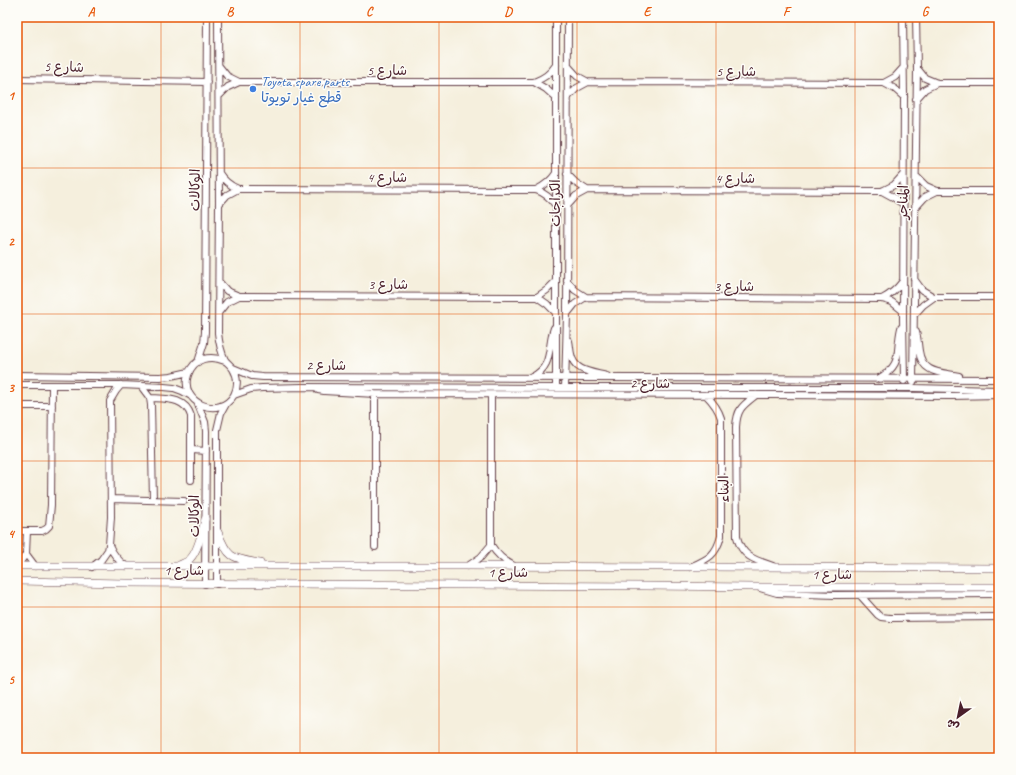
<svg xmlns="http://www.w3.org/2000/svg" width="1016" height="775" font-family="Caveat,'Playpen Sans Arabic',sans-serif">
<rect width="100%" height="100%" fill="#fdfcf7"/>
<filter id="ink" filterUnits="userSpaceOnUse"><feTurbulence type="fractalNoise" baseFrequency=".025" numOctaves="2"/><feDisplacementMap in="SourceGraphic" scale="8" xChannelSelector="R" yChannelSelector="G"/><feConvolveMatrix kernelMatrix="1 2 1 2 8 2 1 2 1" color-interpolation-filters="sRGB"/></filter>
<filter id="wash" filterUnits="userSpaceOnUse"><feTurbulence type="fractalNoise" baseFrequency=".012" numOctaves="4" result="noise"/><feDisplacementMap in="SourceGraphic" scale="16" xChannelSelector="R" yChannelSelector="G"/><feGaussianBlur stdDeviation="0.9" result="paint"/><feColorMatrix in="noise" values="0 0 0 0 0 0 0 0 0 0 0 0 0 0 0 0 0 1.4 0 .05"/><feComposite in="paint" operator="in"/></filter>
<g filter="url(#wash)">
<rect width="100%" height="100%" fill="#f5efdd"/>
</g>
<g filter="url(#ink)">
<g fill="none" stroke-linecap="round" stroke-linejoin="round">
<defs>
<path id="minor" d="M218 17 219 204 218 333C219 342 221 352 225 360 227 363 231 365 233 369 238 377 238 387 234 395 219 420 179 403 188 375 194 357 211 355 225 361
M556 17V388
M903 17 904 97 903 319 904 381
M219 66 227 76 239 82
M568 66 577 76 588 82
M917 68 925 78 937 83H999
M17 79 207 82
M534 82 546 89 556 98
M884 83 895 77 904 67
M219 96 228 87 239 82H534C544 78 550 74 556 65
M568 97 577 88 588 82 884 83 895 89 904 97
M916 99 925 89 937 83
M219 173C224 181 229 185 238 189L536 190C545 193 551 198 556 206
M567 174 576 183 587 190
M916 176 926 186 937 191H999
M536 190C544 186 551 181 556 173
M882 191 893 197 903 204
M219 204 227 195 238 189
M567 206 576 196 587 190 882 191 894 185 903 175
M915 208 925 197 937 191
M914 279 922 290 934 297H999
M567 281 575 290 586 297
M219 282 227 291 239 296 537 297 547 290 556 281
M537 297 547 304 556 313
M882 299C892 294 897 289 903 281
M219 312 227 302 239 296
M567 314 575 304 586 297 882 299 892 302 903 311
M914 315 923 305 934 297
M916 332C918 339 918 345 919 351 922 374 941 372 959 376
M569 341C570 345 570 350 571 354 574 372 592 372 607 376
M198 362 204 343 205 332 207 17
M233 368 252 376 263 377 999 379
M17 375 160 377 171 376 189 372
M532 377C554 366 547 347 554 328
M878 379C904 364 895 353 901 328
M913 382 917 68 916 17
M17 385H121L164 387 174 388 182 391 191 396
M141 386 150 398 151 405 153 500
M565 388 567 314 568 17
M318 390 324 391 375 394 772 395 951 396 999 395
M375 394V547
M234 395 251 389 262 388 302 387 556 388H913L999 390
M491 395V545C497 555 504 561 514 566
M756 395C742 406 737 409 736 427L737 537C742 557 755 560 773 566
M150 398C166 399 185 397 191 416V480
M197 402 205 422 206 431 205 584
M17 406H52
M192 450 206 451
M111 499 184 501
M17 531H42L46 529 49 526 51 505 52 385
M109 545C113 554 118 561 126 566
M26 554 27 531
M26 554 35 566
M17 566 26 554
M468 566 481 557 491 545
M92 567 101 560 108 550 109 545 111 517 110 401 116 391 121 385
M690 567C708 559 716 556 721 536V418C718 408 713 402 706 395
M217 584V430L221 413 226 404
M760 588 777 593 835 595 999 594
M860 595 878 615 881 617 890 618 999 617"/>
<path id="tertiary" d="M218 532C228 559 232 558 260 563
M179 565C183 563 187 562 190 559 199 550 202 530 205 519
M17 566H468L999 568
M17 581 125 583 646 586 756 587H999"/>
</defs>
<!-- minor casing -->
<use href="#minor" stroke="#643e46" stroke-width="8"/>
<!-- tertiary casing -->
<use href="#tertiary" stroke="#643e46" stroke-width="8"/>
<!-- minor -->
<use href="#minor" stroke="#fff" stroke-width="6"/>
<!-- tertiary -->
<use href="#tertiary" stroke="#fff" stroke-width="7"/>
</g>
</g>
<!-- grid -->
<path fill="none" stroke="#e8590c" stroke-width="1" stroke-opacity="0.55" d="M161 17V758M300 17V758M439 17V758M577 17V758M716 17V758M855 17V758M17 168H999M17 314H999M17 461H999M17 607H999"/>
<!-- markers -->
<circle fill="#3f7fe0" stroke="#fdfcf7" stroke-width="1.5" cx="253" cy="89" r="4"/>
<g text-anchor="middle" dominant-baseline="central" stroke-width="3" stroke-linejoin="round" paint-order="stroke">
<!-- street labels -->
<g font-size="14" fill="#4a1f2b" stroke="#fdfcf7">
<text transform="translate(64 67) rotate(1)">شارع 5</text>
<text x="387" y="70">شارع 5</text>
<text x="736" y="71">شارع 5</text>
<text x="387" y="177">شارع 4</text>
<text x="735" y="178">شارع 4</text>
<text transform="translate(195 190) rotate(-89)">الوكالات</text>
<text transform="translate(903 202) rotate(-89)">المناجر</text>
<text transform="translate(555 203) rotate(-90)">الكراجات</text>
<text x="388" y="284">شارع 3</text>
<text x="734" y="286">شارع 3</text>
<text x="326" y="365">شارع 2</text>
<text x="650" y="383">شارع 2</text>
<text transform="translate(724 489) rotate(-91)">البناء</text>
<text transform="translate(194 516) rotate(-90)">الوكالات</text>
<text x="184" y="570">شارع 1</text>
<text x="508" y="572">شارع 1</text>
<text x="832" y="574">شارع 1</text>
</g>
<!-- shop labels -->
<g font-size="14" fill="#366cbe" stroke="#fdfcf7" text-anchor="start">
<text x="261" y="81">Toyota spare parts<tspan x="261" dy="16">قطع غيار تويوتا</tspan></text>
</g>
</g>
<!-- margin -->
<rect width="1016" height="775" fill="none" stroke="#fdfcf7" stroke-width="44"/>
<!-- north arrow -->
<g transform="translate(958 717) rotate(213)" stroke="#fdfcf7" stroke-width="3" paint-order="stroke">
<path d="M0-3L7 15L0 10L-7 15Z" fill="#4a1f2b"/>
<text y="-6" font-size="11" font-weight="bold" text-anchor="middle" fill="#4a1f2b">ش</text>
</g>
<rect x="22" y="22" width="972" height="731" fill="none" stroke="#e8590c" stroke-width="1.5"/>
<g font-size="13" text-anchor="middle" font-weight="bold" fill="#e8590c">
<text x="91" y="16">A</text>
<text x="230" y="16">B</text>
<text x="369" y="16">C</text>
<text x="508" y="16">D</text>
<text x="647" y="16">E</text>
<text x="786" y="16">F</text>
<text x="925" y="16">G</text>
<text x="11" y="100">1</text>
<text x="11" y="246">2</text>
<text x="11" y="392">3</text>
<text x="11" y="538">4</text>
<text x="11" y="684">5</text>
</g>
</svg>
